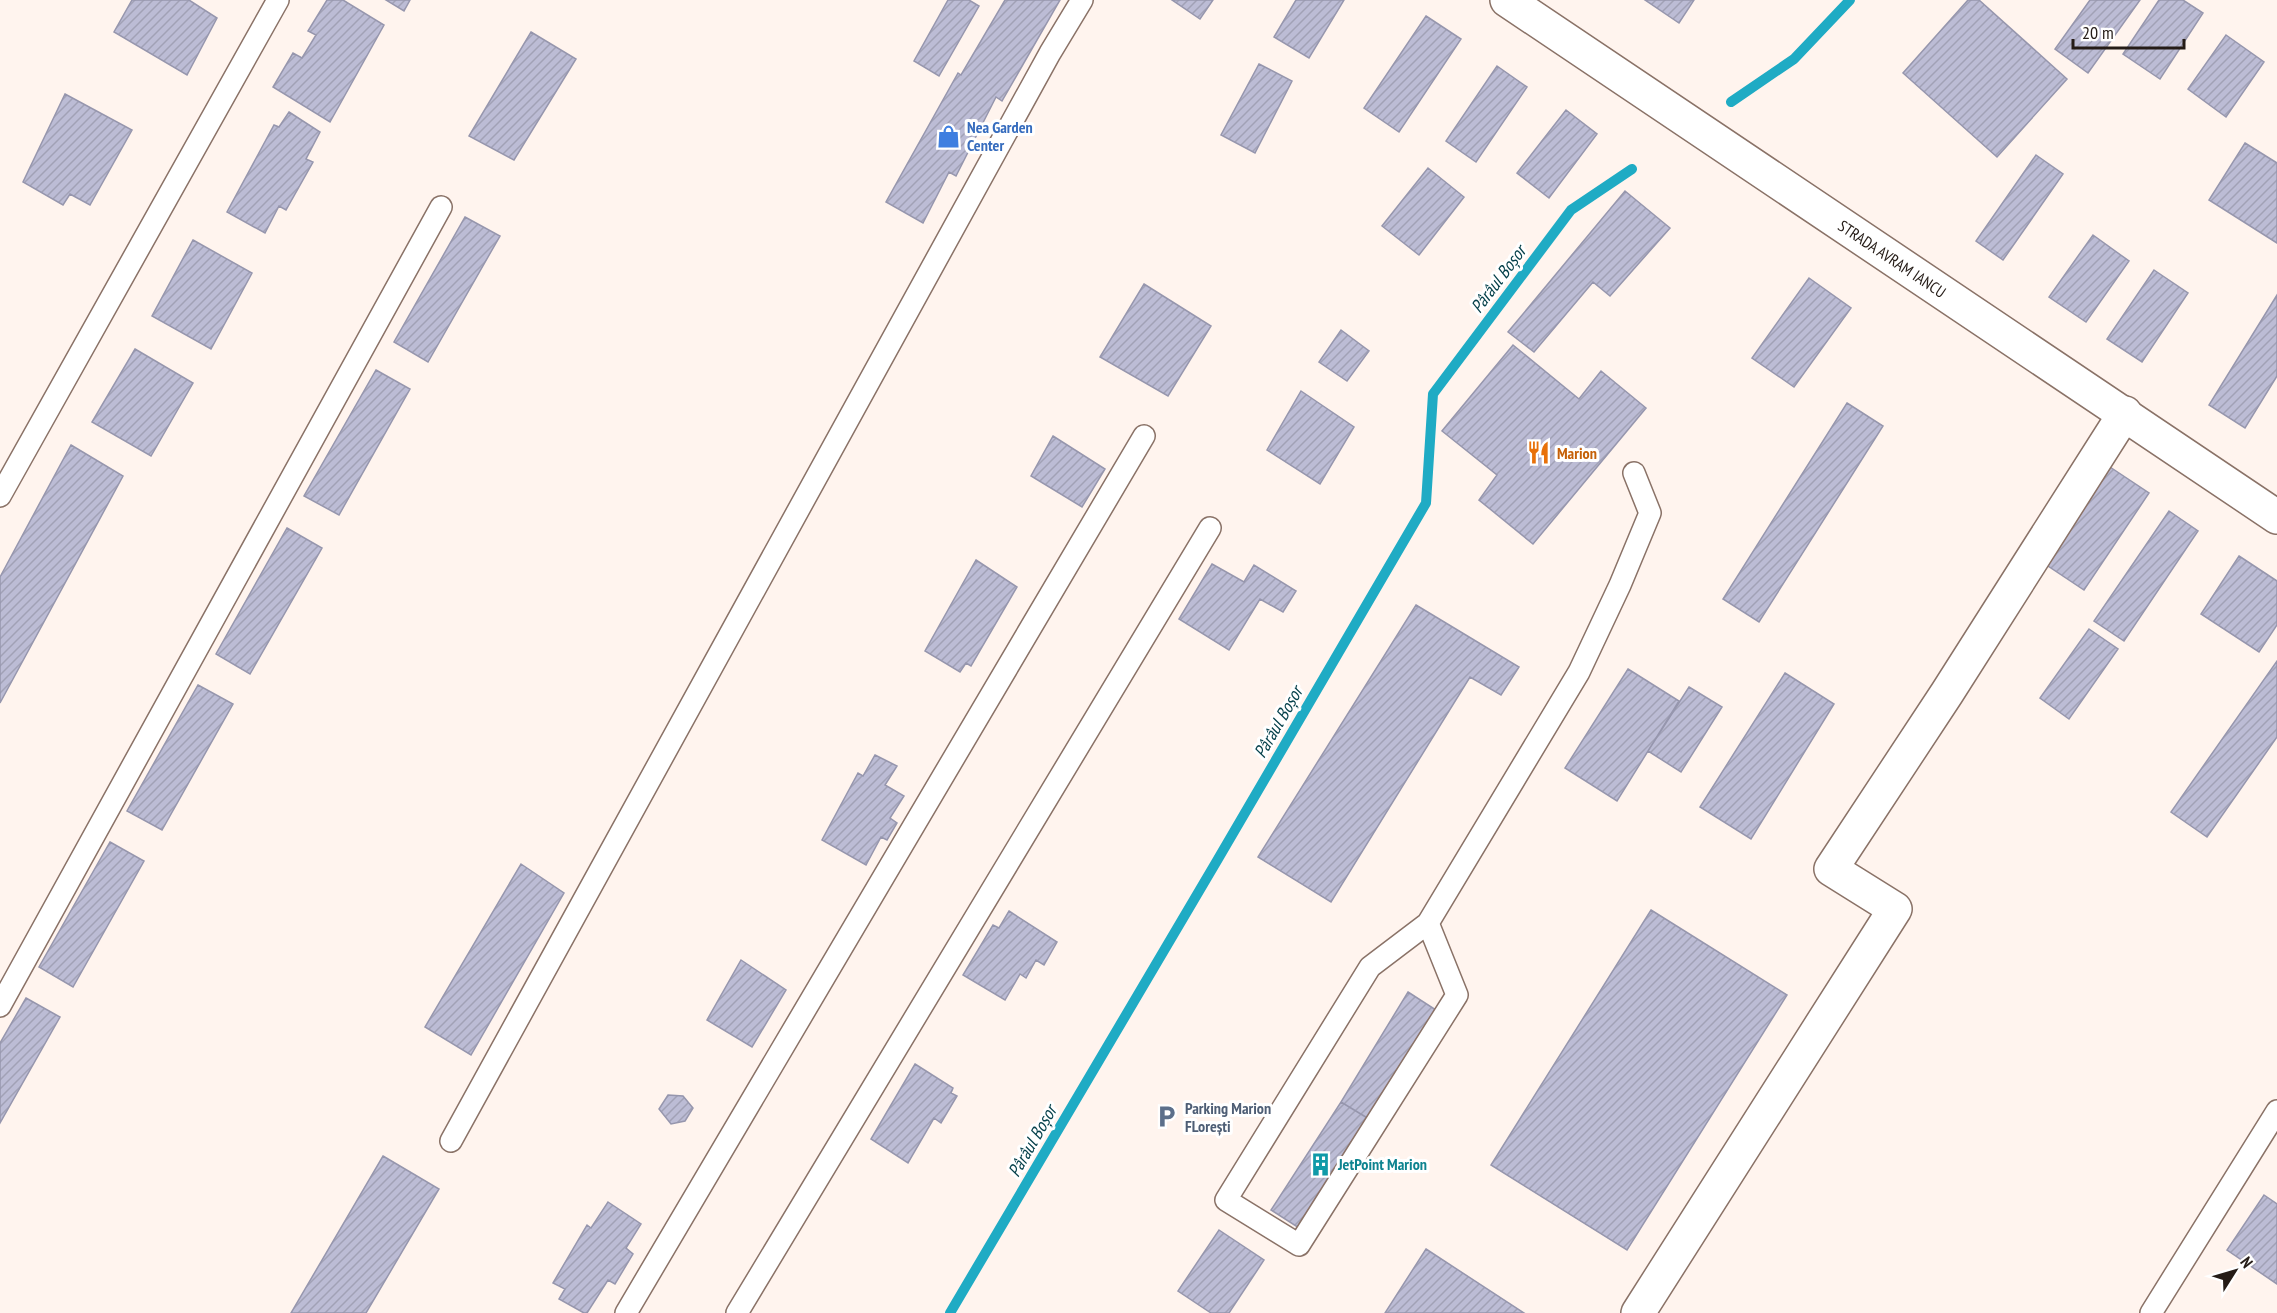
<svg xmlns="http://www.w3.org/2000/svg" width="2277" height="1313" font-family="'PT Sans Narrow',sans-serif">
<defs>
<pattern id="building-hatch" width="6" height="6" patternUnits="userSpaceOnUse" patternTransform="scale(1.5)"><rect width="6" height="6" fill="#bcbcd5"/><path d="M-1 1l2-2M0 6l6-6M5 7l2-2" fill="none" stroke="#a1a1b6"/></pattern>
</defs>
<rect width="100%" height="100%" fill="#fff4ee"/>
<g fill="none" stroke-linecap="round" stroke-linejoin="round">
<!-- stream -->
<path stroke="#1fabc4" stroke-width="10" d="M1731 102 1794 59 1850 0
M950 1313 1218 859 1426 503 1433 394 1571 210 1632 169"/>
</g>
<!-- building -->
<path fill="url(#building-hatch)" stroke="#9696ad" stroke-width="1.5" d="M132 0H189L217 18 187 75 114 32Z
M327 0H343L384 25 330 122 273 87 293 53 302 58 316 35 308 31Z
M386 0H410L404 11Z
M948 0H969L979 6 939 76 914 61Z
M1005 0H1060L1002 101 996 97 956 176 949 172 923 223 886 202 958 73 961 75Z
M1172 0H1213L1200 19Z
M1296 0H1344L1309 58 1274 37Z
M1645 0H1694L1679 23Z
M1968 0H1979L2067 79 1997 157 1903 73Z
M2090 0H2140L2088 73 2055 49Z
M2159 0H2183L2203 13 2160 79 2123 54Z
M1426 16 1461 39 1399 132 1364 108Z
M531 32 576 59 514 160 469 136Z
M2226 35 2264 62 2226 117 2188 89Z
M1259 64 1292 81 1255 153 1221 135Z
M1497 66 1527 87 1476 162 1446 141Z
M65 94 132 130 90 205 70 194 63 205 23 182Z
M1566 110 1597 134 1549 198 1517 173Z
M289 112 320 132 306 159 313 162 286 210 279 206 265 233 227 212 274 125 279 127Z
M2245 143 2277 163V243L2209 200Z
M2036 155 2063 174 2003 260 1976 241Z
M1428 168 1464 197 1419 255 1382 226Z
M1625 191 1670 228 1610 296 1593 282 1534 352 1508 332Z
M465 217 500 236 428 362 394 342Z
M2093 235 2129 261 2086 322 2049 297Z
M193 240 252 273 211 349 152 316Z
M2154 270 2188 293 2142 362 2107 339Z
M1809 278 1851 308 1794 387 1752 358Z
M1144 284 1211 326 1168 396 1100 357Z
M2277 295V376L2245 428 2209 405Z
M1341 330 1369 351 1347 381 1319 362Z
M1513 345 1579 399 1601 371 1646 408 1533 544 1479 500 1497 475 1442 431Z
M135 349 193 383 151 456 92 422Z
M376 370 410 389 339 515 304 496Z
M1301 391 1354 427 1320 484 1267 450Z
M1847 403 1883 426 1759 622 1723 599Z
M1053 436 1105 469 1082 507 1031 476Z
M71 445 123 476 0 703V577Z
M2110 467 2149 493 2084 590 2045 564Z
M2169 511 2198 531 2124 641 2094 621Z
M287 528 322 548 250 674 216 654Z
M2239 556 2277 581V625L2259 652 2201 614Z
M976 560 1017 587 971 666 966 663 960 672 925 651Z
M1212 564 1244 582 1254 565 1296 591 1283 612 1260 599 1229 650 1179 619Z
M1416 605 1519 667 1501 695 1470 677 1331 902 1258 857Z
M2089 629 2118 649 2069 719 2040 698Z
M2277 661V737L2207 837 2171 812Z
M1628 669 1679 701 1617 801 1565 768Z
M1785 673 1834 704 1751 839 1700 807Z
M198 685 233 704 162 830 127 811Z
M1689 687 1722 707 1681 772 1648 751Z
M875 755 897 766 885 785 904 796 890 818 897 823 887 840 881 837 866 865 822 840 858 773 863 776Z
M110 842 144 861 73 987 39 967Z
M521 864 564 893 471 1055 425 1027Z
M1651 910 1787 995 1627 1250 1491 1165Z
M1009 911 1057 942 1044 965 1036 960 1026 978 1020 974 1005 1000 963 975 993 925 999 928Z
M741 960 786 990 752 1047 707 1020Z
M1408 992 1436 1010 1369 1119 1341 1102Z
M26 998 60 1017 0 1123V1043Z
M915 1064 953 1088 951 1093 957 1096 941 1123 934 1118 908 1163 871 1139Z
M668 1095 683 1096 693 1108 685 1121 671 1124 659 1109Z
M1341 1102 1369 1119 1299 1228 1271 1210Z
M383 1156 439 1189 366 1313H291Z
M2264 1195 2277 1204V1284L2227 1250Z
M608 1202 641 1224 626 1248 633 1254 615 1284 608 1280 587 1313H584L559 1299 565 1289 553 1283 587 1225 591 1228Z
M1219 1230 1264 1260 1229 1313H1211L1178 1291Z
M1426 1249 1524 1313H1385Z"/>
<g fill="none" stroke-linecap="round" stroke-linejoin="round">
<defs>
<path id="service" d="M0 496 278 0
M1428 923 1457 995 1299 1245 1226 1200 1370 967 1428 923 1579 672 1620 585 1650 513 1634 473
M0 1006 441 207
M451 1141 1050 53 1082 0
M626 1313 1144 436
M737 1313 1210 528
M2151 1313 2277 1111"/>
<path id="minor" d="M1638 1313 1895 909 1831 869 1947 693 2125 413"/>
<g id="primary">
<path id="s1" d="M1507 0 2277 517"/>
</g>
</defs>
<!-- service casing -->
<use href="#service" stroke="#8a7267" stroke-width="24"/>
<!-- minor casing -->
<use href="#minor" stroke="#8a7267" stroke-width="36"/>
<!-- primary casing -->
<use href="#primary" stroke="#8a7267" stroke-width="36"/>
<!-- service -->
<use href="#service" stroke="#fff" stroke-width="21"/>
<!-- minor -->
<use href="#minor" stroke="#fff" stroke-width="33"/>
<!-- primary -->
<use href="#primary" stroke="#fff" stroke-width="33"/>
</g>
<!-- icons -->
<defs>
<symbol id="shop-bare" viewBox="-9 -9 18 18"><path d="M-5-2.5h2.3a2.7 3.5 0 0 1 5.4 0H5L5.5 6h-11ZM-1.5-2.5h3a1.5 2.3 0 0 0-3 0Z" fill="#3f7fe0" stroke="#fff" stroke-width="2.5" paint-order="stroke"/></symbol>
<symbol id="restaurant-bare" viewBox="-9 -9 18 18"><path d="M-5-6h1v4h1v-4h1v4h1v-4h1v5L-1.5 .5V6h-2V.5L-5-1ZM5-6V6H3V1.5H1.5Q1.5-4 5-6Z" fill="#e8710a" stroke="#fff" stroke-width="2.5" paint-order="stroke"/></symbol>
<symbol id="parking-bare" viewBox="-9 -9 18 18"><path d="M-3.5-5.5H1a3.5 3.5 0 0 1 0 7H-1V5.5H-3.5ZM-1-3.4V-.6H.8a1.4 1.4 0 0 0 0-2.8Z" fill="#5c6f8a" stroke="#fff" stroke-width="2.5" paint-order="stroke"/></symbol>
<symbol id="building-bare" viewBox="-9 -9 18 18"><path d="M-4-6H4V6H1V3H-1V6H-4ZM-2.5-4.3h1.7v1.8h-1.7ZM.8-4.3h1.7v1.8H.8ZM-2.5-1h1.7V.8h-1.7ZM.8-1h1.7V.8H.8Z" fill="#0f9aa8" stroke="#fff" stroke-width="2.5" paint-order="stroke"/></symbol>
</defs>
<g fill-rule="evenodd">
<use href="#shop-bare" x="932" y="120" width="33" height="33"/>
<use href="#restaurant-bare" x="1522" y="436" width="33" height="33"/>
<use href="#parking-bare" x="1150" y="1100" width="33" height="33"/>
<use href="#building-bare" x="1304" y="1148" width="33" height="33"/>
</g>
<g text-anchor="middle" dominant-baseline="central" stroke-width="6" stroke-linejoin="round" paint-order="stroke">
<!-- shop labels -->
<g font-size="16" font-weight="bold" fill="#366cbe" stroke="#fff" text-anchor="start">
<text x="967" y="127">Nea Garden<tspan x="967" dy="18">Center</tspan></text>
</g>
<!-- street labels -->
<g font-size="16" fill="#251c17" stroke="#fff">
<text stroke="none"><textPath href="#s1" startOffset="464">STRADA AVRAM IANCU</textPath></text>
</g>
<!-- food labels -->
<g font-size="16" font-weight="bold" fill="#c56008" stroke="#fff" text-anchor="start">
<text x="1557" y="453">Marion</text>
</g>
<!-- service labels -->
<g font-size="16" font-weight="bold" fill="#4e5e75" stroke="#fff" text-anchor="start">
<text x="1185" y="1108">Parking Marion<tspan x="1185" dy="18">FLorești</tspan></text>
</g>
<!-- culture labels -->
<g font-size="16" font-weight="bold" fill="#0d838f" stroke="#fff" text-anchor="start">
<text x="1338" y="1164">JetPoint Marion</text>
</g>
<!-- water labels -->
<g font-size="18" font-style="italic" fill="#06414b" stroke="#fff">
<text transform="translate(1498 279) rotate(-53)">Pârâul Boșor</text>
<text transform="translate(1278 722) rotate(-60)">Pârâul Boșor</text>
<text transform="translate(1032 1141) rotate(-60)">Pârâul Boșor</text>
</g>
</g>
<!-- north arrow -->
<g transform="translate(2235 1271) rotate(53)" stroke="#ffffff" stroke-width="4.5" paint-order="stroke">
<path d="M0-4.5L10 22L0 15L-10 22Z" fill="#251c17"/>
<text y="-9" font-size="16" font-weight="bold" text-anchor="middle" fill="#251c17">N</text>
</g>
<!-- scale -->
<path d="M2073 39v9h111v-9" fill="none" stroke="#251c17" stroke-width="3"/>
<text x="2082" y="39" font-size="18" fill="#251c17" stroke="#ffffff" stroke-width="4.5" paint-order="stroke">20 m</text>
</svg>
